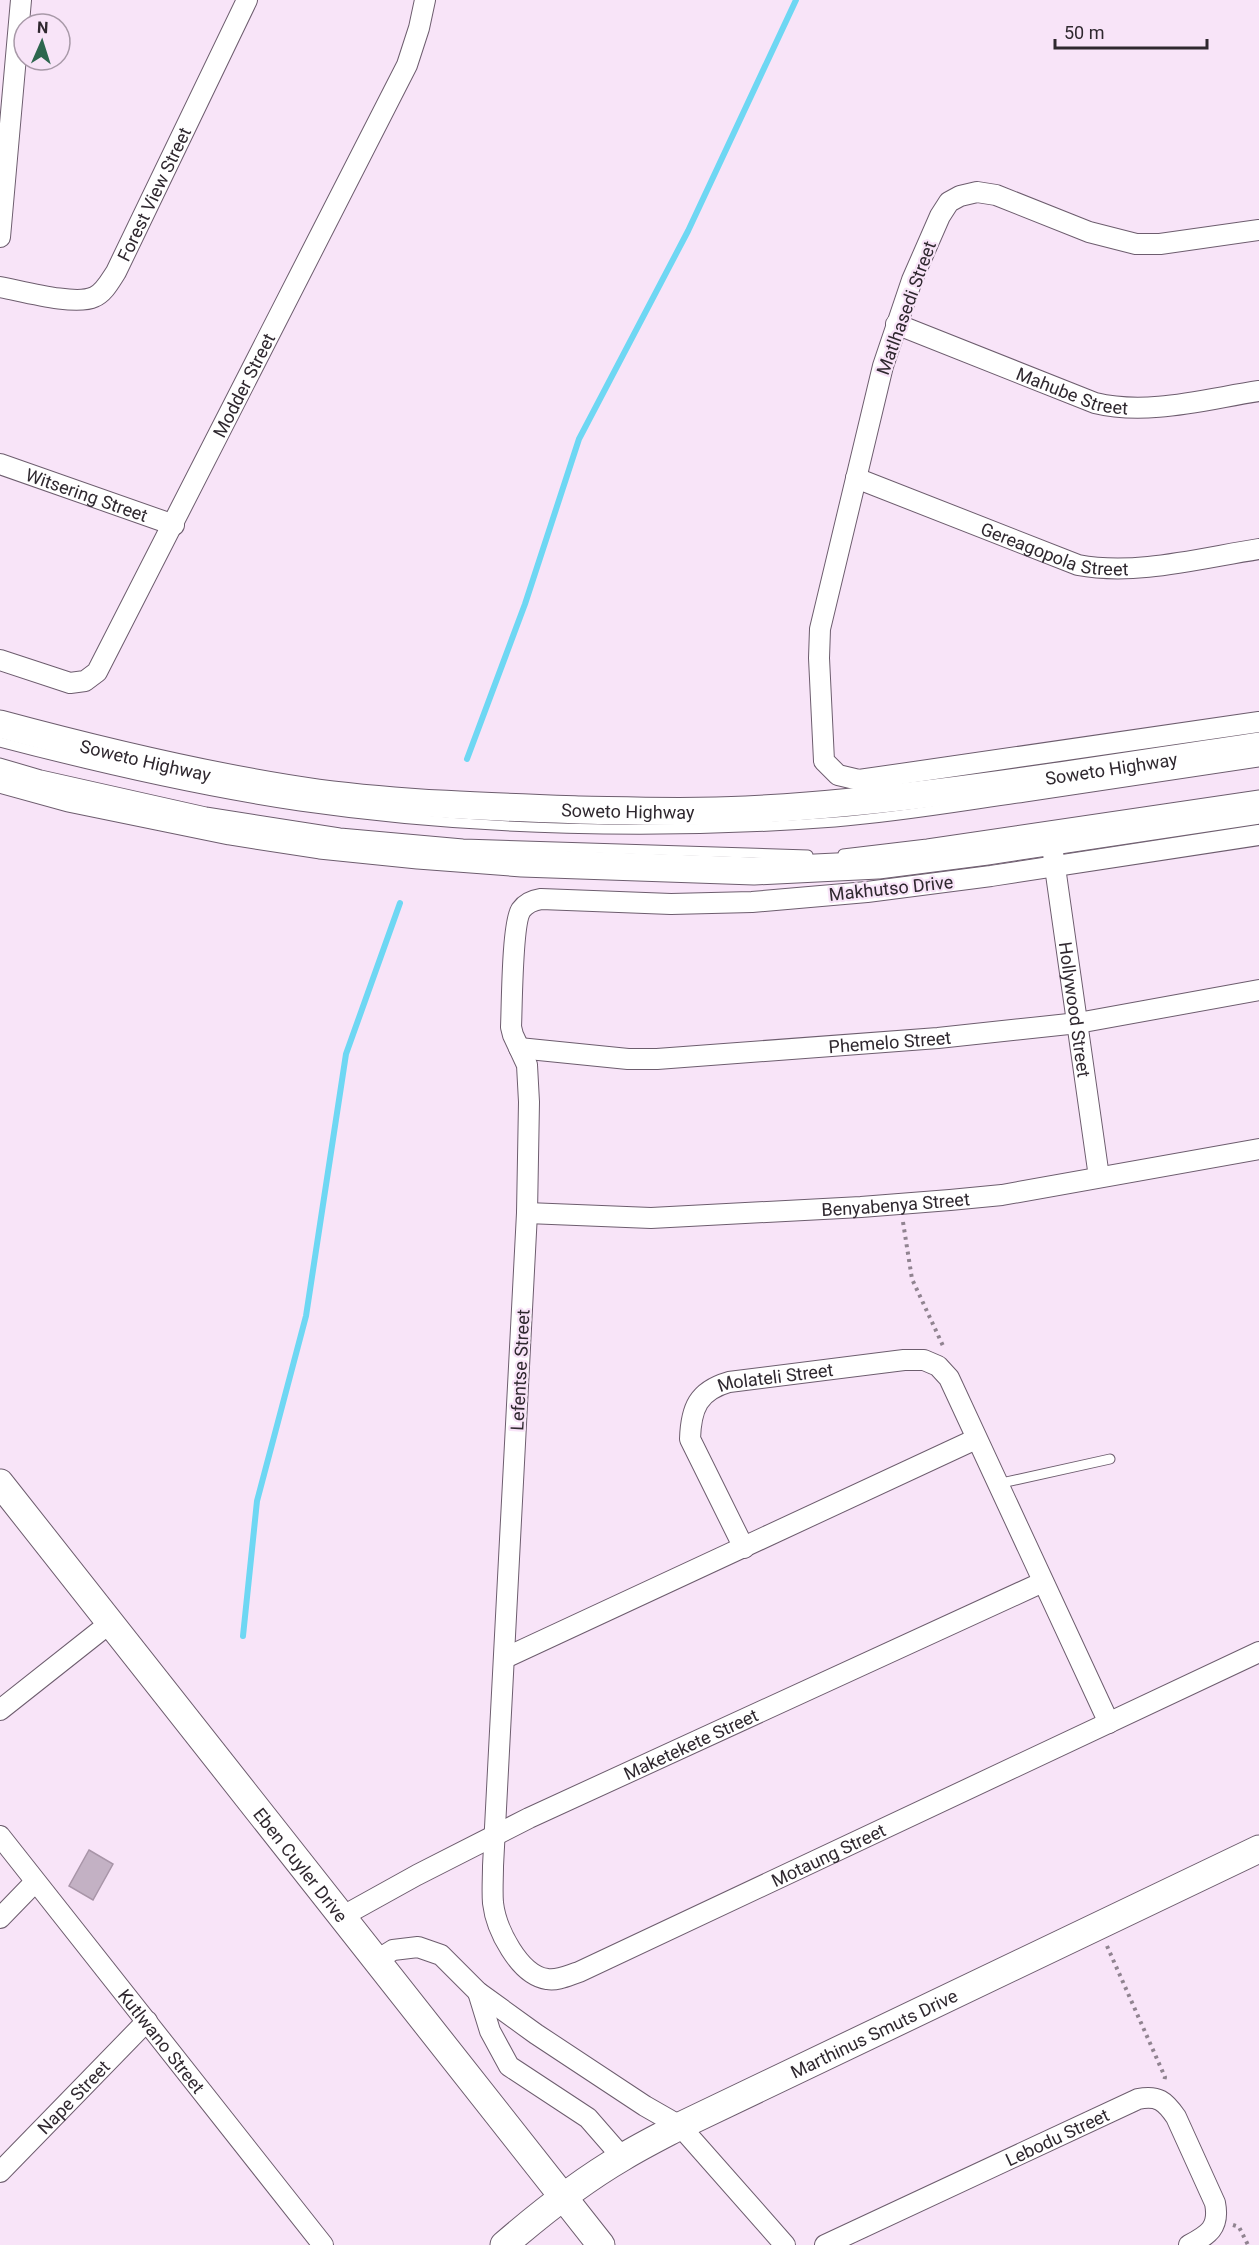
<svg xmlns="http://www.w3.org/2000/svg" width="1259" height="2245" font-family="Roboto,sans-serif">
<rect width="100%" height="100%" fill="#f8e4f8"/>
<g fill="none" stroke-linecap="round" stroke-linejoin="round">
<!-- stream -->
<path stroke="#6ed7f3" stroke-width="6" d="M467 759 525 604 579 439 688 231 796 0
M243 1636 257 1501 306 1316 346 1054 400 903"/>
</g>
<!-- building -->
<path fill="#c3b1c4" stroke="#a895a8" stroke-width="1.5" d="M89 1850 113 1864 93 1900 69 1886Z"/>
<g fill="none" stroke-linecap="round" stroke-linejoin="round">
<defs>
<path id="lane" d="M0 742C99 768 199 791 300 806 474 831 660 835 835 822 899 817 962 806 1025 797 1103 785 1181 773 1259 762
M0 763 41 775 206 812 340 833 463 844 808 855
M843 854 927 844 1259 795
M997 1484 1110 1459"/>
<g id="street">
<path d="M1259 230 1160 244H1136L1089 232 996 195 977 192 960 196 949 202 940 216 912 280 883 366 820 629 819 658 824 761 838 775 859 780 1259 722"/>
<path d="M0 237 21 0"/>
<path id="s1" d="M0 287C22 291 75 306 94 297 104 293 110 281 116 272L247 0"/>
<path id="s2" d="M896 324 1095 403C1148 416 1206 399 1259 391"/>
<path id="s3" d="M0 464 174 525"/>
<path id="s4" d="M856 478 1078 565C1136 576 1201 558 1259 549"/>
<path id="s5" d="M0 660 70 683 85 681 97 672 407 65 419 28 425 0"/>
<path id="s6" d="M1259 835 991 876 867 892 752 902 671 904 541 899C534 900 526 903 521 910 512 924 512 1006 511 1027L513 1035 527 1065 529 1102 527 1213 493 1866C493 1878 492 1891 493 1903 496 1929 519 1975 547 1979 558 1981 569 1975 579 1972L1259 1652"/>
<path id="s7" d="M1053 853 1099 1177"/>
<path id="s8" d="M519 1048 628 1059H657L938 1038 1078 1023 1259 990"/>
<path id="s9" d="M527 1213 651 1218 861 1207 950 1200 1002 1195 1259 1149"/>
<path id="s10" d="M744 1548 690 1439C691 1408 698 1391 729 1382L904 1360H924L938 1366 949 1378 1109 1723"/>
<path d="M505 1658 976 1439"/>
<path d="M0 1710 110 1623"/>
<path id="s11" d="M0 1836 323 2245"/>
<path id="s12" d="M343 1916 417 1875 529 1818 1043 1582"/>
<path d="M0 1918 35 1882"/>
<path d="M377 1960 393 1950 418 1947 441 1955 478 1992 536 2034 645 2106 680 2126 785 2245"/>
<path d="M478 1992 490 2031 509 2066 588 2118 622 2157"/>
<path id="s13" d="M0 2172 147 2021"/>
<path id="s14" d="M825 2245 1138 2099C1158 2095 1165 2101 1176 2117L1215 2203C1220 2228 1208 2235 1189 2245"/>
</g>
<g id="secondary">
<path id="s15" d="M0 724C104 752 211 778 318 793 403 804 494 807 580 810 635 811 690 813 746 810 918 801 1089 771 1259 746"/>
<path d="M0 779 69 798 230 831 320 845 418 855 522 863 754 871 878 865 987 851 1259 810"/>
<path id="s16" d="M0 1483 601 2245"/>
<path id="s17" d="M504 2245C541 2213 580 2182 623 2157 641 2146 661 2136 680 2126L1259 1849"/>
</g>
</defs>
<!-- lane casing -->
<use href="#lane" stroke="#6d5d6e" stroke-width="11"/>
<!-- street casing -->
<use href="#street" stroke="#6d5d6e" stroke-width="22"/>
<!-- secondary casing -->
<use href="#secondary" stroke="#6d5d6e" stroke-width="29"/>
<!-- path -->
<path stroke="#908390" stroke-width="4" stroke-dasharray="3 4.5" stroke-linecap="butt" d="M903 1222 912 1279 944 1348
M1107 1946 1165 2077 1164 2082
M1233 2225 1239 2227 1248 2245"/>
<!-- lane -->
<use href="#lane" stroke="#fff" stroke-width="9"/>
<!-- street -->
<use href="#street" stroke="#fff" stroke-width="20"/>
<!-- secondary -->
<use href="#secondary" stroke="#fff" stroke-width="27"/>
</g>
<g text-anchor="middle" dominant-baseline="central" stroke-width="4.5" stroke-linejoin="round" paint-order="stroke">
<!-- street labels -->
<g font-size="18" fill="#2f282f" stroke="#f8e4f8">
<text stroke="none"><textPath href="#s1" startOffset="216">Forest View Street</textPath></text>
<text transform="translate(906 308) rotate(-70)">Matlhasedi Street</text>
<text stroke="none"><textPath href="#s5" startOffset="426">Modder Street</textPath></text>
<text stroke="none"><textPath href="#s2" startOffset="189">Mahube Street</textPath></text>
<text stroke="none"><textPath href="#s3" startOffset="92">Witsering Street</textPath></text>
<text stroke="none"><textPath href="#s4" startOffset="212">Gereagopola Street</textPath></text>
<text stroke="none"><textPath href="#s15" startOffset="150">Soweto Highway</textPath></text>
<text stroke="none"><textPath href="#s15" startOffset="1122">Soweto Highway</textPath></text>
<text stroke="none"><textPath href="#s15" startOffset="636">Soweto Highway</textPath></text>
<text transform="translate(891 888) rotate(-6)">Makhutso Drive</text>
<text stroke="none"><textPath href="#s7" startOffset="158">Hollywood Street</textPath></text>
<text stroke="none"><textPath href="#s8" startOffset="372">Phemelo Street</textPath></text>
<text stroke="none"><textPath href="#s9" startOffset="369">Benyabenya Street</textPath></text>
<text transform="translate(520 1370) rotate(-87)">Lefentse Street</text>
<text stroke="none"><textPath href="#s10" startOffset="244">Molateli Street</textPath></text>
<text stroke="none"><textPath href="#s12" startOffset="388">Maketekete Street</textPath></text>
<text stroke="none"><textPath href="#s6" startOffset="2151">Motaung Street</textPath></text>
<text stroke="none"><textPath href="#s16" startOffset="486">Eben Cuyler Drive</textPath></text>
<text stroke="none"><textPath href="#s17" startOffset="428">Marthinus Smuts Drive</textPath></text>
<text stroke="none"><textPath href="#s11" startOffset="261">Kutlwano Street</textPath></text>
<text stroke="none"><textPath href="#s13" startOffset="105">Nape Street</textPath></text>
<text stroke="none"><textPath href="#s14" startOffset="256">Lebodu Street</textPath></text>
</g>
</g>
<!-- north arrow -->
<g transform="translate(42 42) rotate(3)"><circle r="28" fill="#f8e4f8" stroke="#a899a8" stroke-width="1.5"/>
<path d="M0-4.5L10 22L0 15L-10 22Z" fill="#2d664e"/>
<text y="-9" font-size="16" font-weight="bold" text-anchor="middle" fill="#2f282f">N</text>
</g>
<!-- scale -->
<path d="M1055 39v9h152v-9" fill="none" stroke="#2f282f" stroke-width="3"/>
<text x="1064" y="39" font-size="18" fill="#2f282f" stroke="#f8e4f8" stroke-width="4.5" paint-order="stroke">50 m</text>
</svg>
